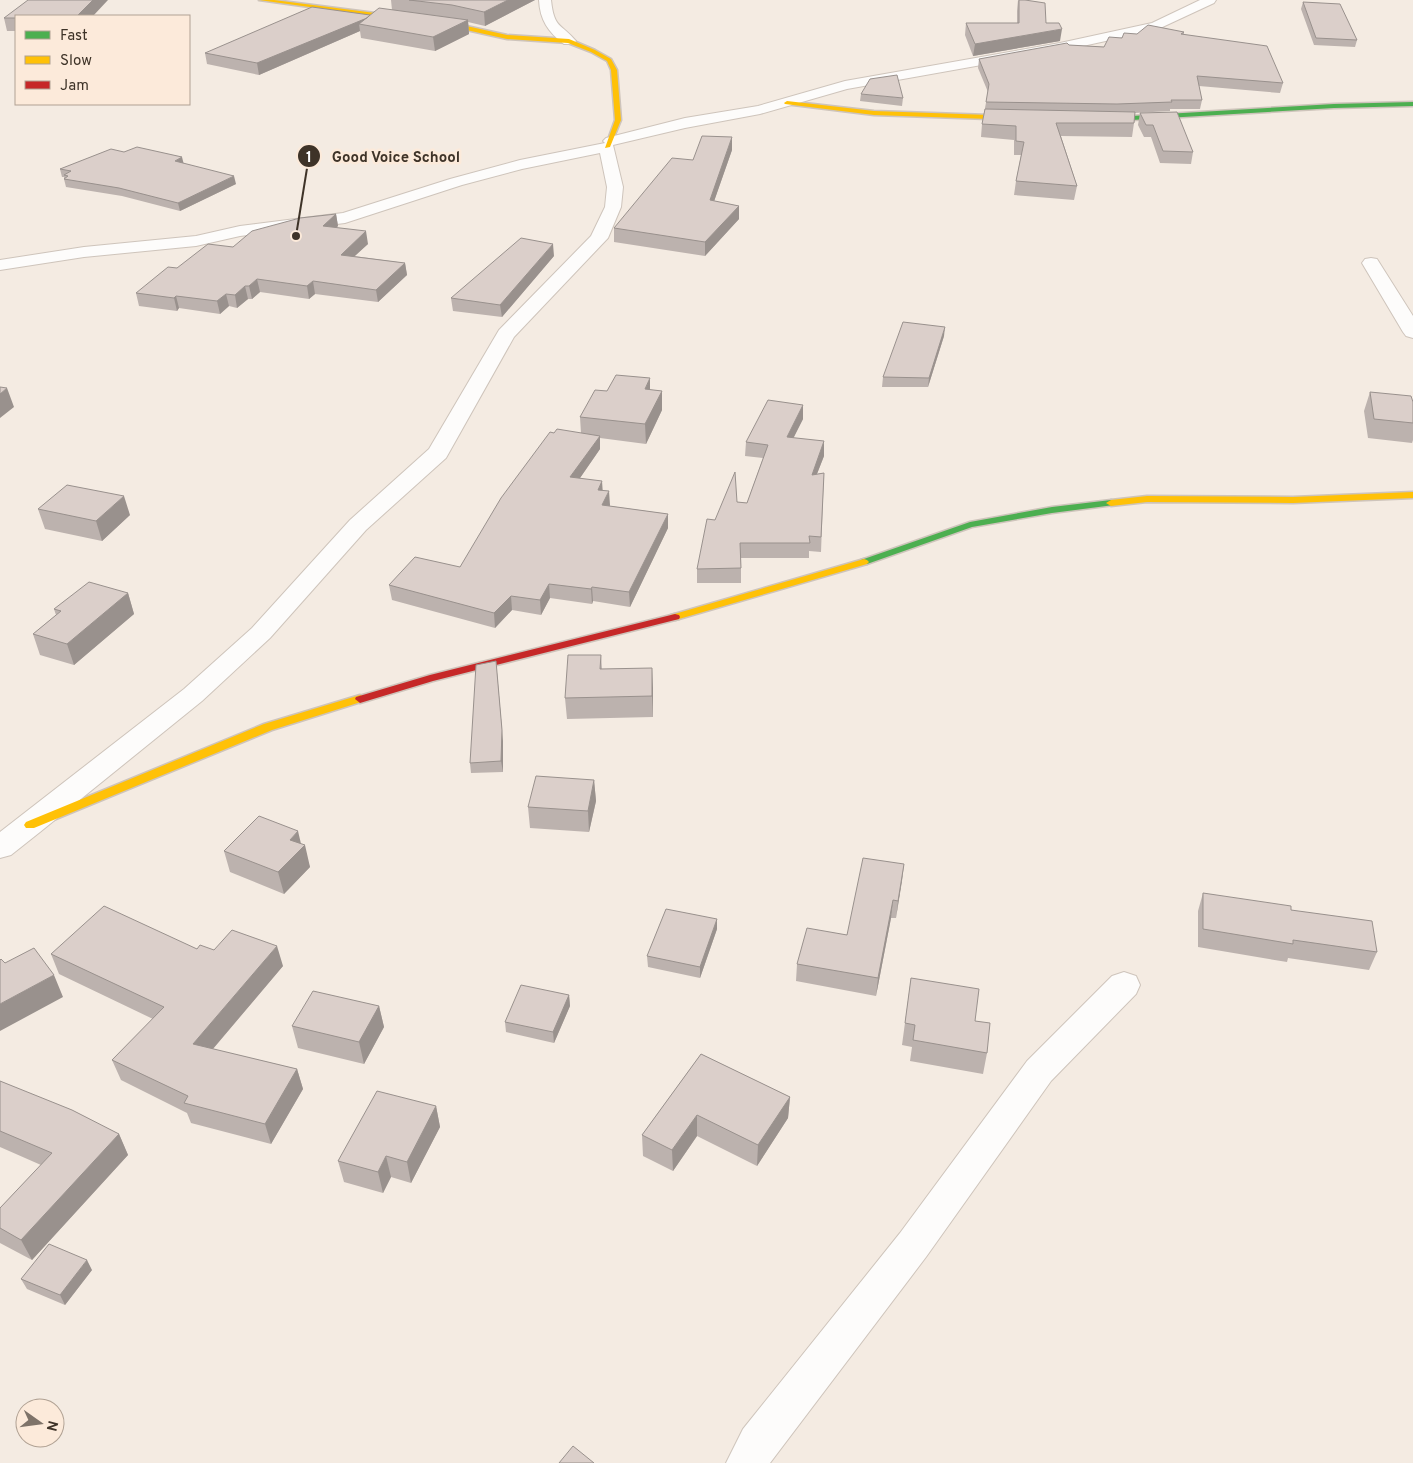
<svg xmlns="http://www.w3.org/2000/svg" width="1413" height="1463" font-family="Overpass,sans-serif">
<rect width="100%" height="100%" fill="#f4ebe2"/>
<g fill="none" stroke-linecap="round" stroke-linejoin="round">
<defs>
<path id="street" d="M539 0H551C554 29 561 23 576 41L574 44H564C548 32 540 20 539 0Z
M1200 0H1216L1214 3 1156 30 1060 51 847 89 760 114 685 128 613 145 623 187 621 207 608 238 514 337 446 458 366 530 270 638 202 701 40 832 11 855 0 858V832L184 689 252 628 350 520 429 449 499 330 591 236 605 207 607 187 600 153 522 169 462 185 345 223 240 236 196 246 84 257 0 270V260L84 247 196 236 240 226 343 213 450 179 520 160 605 143 603 141 606 138 685 118 758 106 845 81 1060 43 1152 23Z
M1371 258 1377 259 1413 316V338L1406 336 1403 332 1362 263 1365 259Z
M1124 972 1136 976 1140 985 1136 994 1051 1081 926 1257 770 1463H726L743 1429 900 1233 1027 1061 1112 976Z"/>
<path id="fast" d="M1413 102V106L1334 108 1098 122 1095 120 1098 118 1334 104Z
M1111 500 1114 501V505L1052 513 972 527 867 564H861L859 562 861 560 970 522 1052 507Z"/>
<path id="slow" d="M259 0H274L453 23 507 35 569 39 595 50 611 59 617 70 621 120 610 147 605 148 615 120 611 70 607 61 591 52 568 43 507 39 453 27Z
M787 101 874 111 1020 116 1023 118 1020 120 874 115 785 104 784 103Z
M1413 492V498L1293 503 1147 502 1111 506 1106 503 1111 500 1147 496 1293 497Z
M864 559 867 560 869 562 867 564 679 619 675 620 670 617 671 615Z
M360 695 364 697 365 699 364 701 272 730 34 828H26L24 825 26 822 264 724Z"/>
<path id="jam" d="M675 614 679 615 680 617 679 619 433 681 360 703 355 699 356 697 430 675Z"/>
</defs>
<!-- street casing -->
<use href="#street" stroke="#cec4bb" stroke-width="2"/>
<!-- fast casing -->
<use href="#fast" stroke="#cec4bb" stroke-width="3"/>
<!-- slow casing -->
<use href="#slow" stroke="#cec4bb" stroke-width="3"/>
<!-- jam casing -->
<use href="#jam" stroke="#cec4bb" stroke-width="3"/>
<!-- street -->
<use href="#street" fill="#fdfcfb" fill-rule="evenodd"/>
<!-- fast -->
<use href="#fast" fill="#4caf50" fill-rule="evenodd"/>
<!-- slow -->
<use href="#slow" fill="#ffc107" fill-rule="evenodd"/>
<!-- jam -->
<use href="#jam" fill="#c62828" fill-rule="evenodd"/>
</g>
<!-- wall -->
<path fill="#bcb2ae" d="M391 0H535L485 26 468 22 469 34 435 51 361 38 360 31 259 75 207 64 205 53 392 10Z
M1018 0 1046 23 1060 41 973 56 965 35 966 23H1017V11Z
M1303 2 1357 40 1355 47 1314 45 1301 9Z
M16 16V31H7L4 18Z
M1184 32V34L1283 83 1280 93 1199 86 1202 100 1200 109H1170V111L1135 113 1134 123 1132 137 1061 136 1077 186 1074 200 1014 195 1016 181 1021 155H1014V140L981 137 982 124 988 92 978 68 979 59 1069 45 1104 47 1122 38 1137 34Z
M861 94 903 98 902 106 860 101Z
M1140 113 1193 152 1191 164 1160 163 1151 137H1144L1138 125Z
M732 150 714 201 739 206V219L705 256 614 242V228L693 160Z
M124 152 183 163 236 184 180 211 122 196 66 187 64 179V177H62L60 169Z
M336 214 338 226 336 228 368 244 354 256 405 263 407 275 378 302 315 294 309 299 260 292 252 299H248L237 308 229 306 220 314 179 308 177 311 139 306 136 293 177 268 233 247Z
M554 256 502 317 453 311 451 298Z
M944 336 928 387H882L883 377Z
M650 390 662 391V410L646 444 600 438V449L580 478 603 491 610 506 668 514V528L630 607 593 601 592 604 550 598 541 615 512 610 495 628 392 600 389 585 460 567 554 433H581L580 417 607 391Z
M1370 392 1413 402V440L1412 443 1368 438 1364 411Z
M803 405V419L793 438 824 456 817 474 824 473 821 552 809 551V558H741V583H697V569L715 520 737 502 747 503 763 458 745 456 746 442Z
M38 509 130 515 102 541 45 529Z
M128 593 134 614 74 665 40 655 33 634 56 615 54 609Z
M601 655 602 669 653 688V717L567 719 565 698Z
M503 741V772L471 773 470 763Z
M594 780 596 801 589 832 530 828 528 807Z
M301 844 310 867 284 894 230 872 224 851Z
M904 864 896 918H891L876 996 796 981 797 964 847 935Z
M1203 893 1291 910 1377 952 1369 970 1288 958 1287 962 1198 947V911Z
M717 929 700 978 648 967 647 956Z
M197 949 214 950 283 966 213 1049 297 1069 303 1089 271 1144 191 1123 187 1113 121 1080 112 1060 153 1019 59 974 51 954Z
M911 978 975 1021 987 1053 983 1074 910 1061 912 1047 902 1045Z
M569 995 570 1006 554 1043 506 1032 505 1022Z
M379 1006 384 1027 364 1064 298 1048 292 1026Z
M701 1054 790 1097 788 1118 757 1166 697 1136 673 1171 643 1156 642 1135Z
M0 1081 119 1134 128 1155 32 1260 0 1243V1208L41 1165 0 1147Z
M436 1106 440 1127 411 1183 391 1177 383 1193 344 1182 338 1161Z
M92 1270 65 1305 27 1289 21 1279Z"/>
<!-- shaded-wall -->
<path fill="#99918d" d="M93 0H108L93 16H77Z
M508 0H535L485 26 484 12Z
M373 15 359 24 360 31 259 75 257 63Z
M468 20 469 34 435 51 433 37Z
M1062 29 1060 41 973 56 975 44Z
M732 137V150L710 213V200Z
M182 157 184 165 175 161Z
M234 176 236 184 180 211 178 203Z
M739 206V219L705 256V242Z
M336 214 338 226 325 238 323 226Z
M366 231 368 244 343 267 341 255Z
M553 244 554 256 502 317 500 305Z
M405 263 407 275 378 302 376 290Z
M257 279 260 292 252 299 249 286Z
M313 281 315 294 309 299 307 286Z
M245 286 248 299 237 308 235 295Z
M226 294 229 306 220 314 217 301Z
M176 296 179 308 177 311 174 298Z
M945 327 944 336 928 387 929 378Z
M650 378V397L645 389Z
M7 388 14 407 0 418V394Z
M662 391V410L646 444 645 424Z
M803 405V419L787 451V437Z
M600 436V449L571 491 570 477Z
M824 441V456L811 489 812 475Z
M602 481 603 495 598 490Z
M609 491 610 505 603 519 602 505Z
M124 496 130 515 102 541 96 521Z
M668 514V528L630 607 629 592Z
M549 584 550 598 541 615 540 600Z
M592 587 593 601 592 604 591 589Z
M128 593 134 614 74 665 67 644Z
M511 596 512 610 495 628 494 613Z
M496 661 503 741V772L501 761Z
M652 668 653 688V717L652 696Z
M594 780 596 801 589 832 588 811Z
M298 831 302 848 305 845 310 867 284 894 278 872 290 840Z
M904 864 902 881 896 918 898 901Z
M893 900 891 918 876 996 878 978Z
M717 919V929L700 978V967Z
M277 946 283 966 200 1064 193 1044Z
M54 975 63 997 0 1031V1004Z
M569 995 570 1006 554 1043 553 1032Z
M379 1006 384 1027 364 1064 359 1042Z
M297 1069 303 1089 271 1144 265 1124Z
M790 1097 788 1118 757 1166 758 1145Z
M436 1106 440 1127 411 1183 407 1162Z
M697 1115V1136L673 1171 672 1150Z
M119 1134 128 1155 32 1260 21 1240Z
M386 1156 391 1177 383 1193 378 1172Z
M87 1260 92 1270 65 1305 60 1295Z"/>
<!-- building -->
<path fill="#dbcfca" stroke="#99918d" d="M28 0H93L77 16H16V18H4Z
M409 0H508L484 12 452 5Z
M1019 0H1025L1045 3 1046 23H1059L1062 29 975 44 966 23H1019Z
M1303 2 1340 4 1357 40 1316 38Z
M312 7 370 15 367 18 257 63 205 53Z
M379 8 468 20 433 37 359 24Z
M1148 25 1184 32 1181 34 1267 46 1283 83 1197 76 1202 100H1171L1172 102 1117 104 986 102 989 84 979 59 1067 43 1069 45 1104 47 1109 37 1122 38 1124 33 1137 34Z
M897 75 903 98 861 94 870 79Z
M985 109 1135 112 1134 123H1056L1077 186 1016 181 1024 142 1016 141V126L982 124Z
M1177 112 1193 152 1163 151 1153 125H1146L1140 113Z
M702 136 732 137 710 200 739 206 705 242 614 228 672 158 693 160Z
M137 147 182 157 175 161 234 176 178 203 119 188 64 179 68 176 64 175 71 171 60 169 111 149 124 152Z
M336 214 323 226 366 231 341 255 405 263 376 290 313 281 307 286 257 279 249 286H245L235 295 226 294 217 301 176 296 174 298 136 293 168 267 177 268 208 244 233 247 252 231 300 218Z
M521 238 553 244 500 305 451 298Z
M903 322 945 327 929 378 883 377Z
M616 375 650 378 645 389 662 391 645 424 580 417 595 390 607 391Z
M0 387 7 388 0 394Z
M1370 392 1411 396 1413 402V423L1374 419Z
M768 400 803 405 787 437 824 441 812 475 824 473 821 537 809 536 810 543H740L741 568 697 569 707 519 715 520 735 472 737 502 747 503 768 445 746 442Z
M557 429 600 436 570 477 602 481 598 490 609 491 602 505 668 514 629 592 592 587 591 589 549 584 540 600 511 596 494 613 389 585 415 557 460 567 501 498 550 432 554 433Z
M67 485 124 496 96 521 38 509Z
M89 582 128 593 67 644 33 634 61 611 54 609Z
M568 655H601L600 669 652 668V696L565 698Z
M496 661 502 730 501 761 470 763 476 665Z
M536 776 594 780 588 811 528 807Z
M259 816 298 831 290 840 305 845 278 872 224 851Z
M863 858 904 864 898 901 893 900 878 978 797 964 807 928 847 935Z
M1203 893 1291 906V910L1372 921 1377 952 1293 940V944L1203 929Z
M104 906 197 949 200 945 214 950 232 930 277 946 193 1044 297 1069 265 1124 184 1103 188 1096 112 1060 164 1007 51 954Z
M666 909 717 919 700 967 647 956Z
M34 948 54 975 0 1004V960L1 959 5 963Z
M911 978 979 989 975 1021 990 1023 987 1053 913 1040 915 1025 905 1023Z
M521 985 569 995 553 1032 505 1022Z
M313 991 379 1006 359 1042 292 1026Z
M701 1054 790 1097 758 1145 697 1115 672 1150 642 1135Z
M0 1081 72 1110 119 1134 21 1240 0 1228V1208L52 1153 0 1131Z
M377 1091 436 1106 407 1162 386 1156 378 1172 338 1161Z
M49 1244 87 1260 60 1295 21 1279Z
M573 1446 594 1463H559Z"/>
<!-- callouts -->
<path fill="none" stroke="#3e3328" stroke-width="2" d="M296 236L309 156"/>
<g fill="#3e3328" stroke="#fceada" stroke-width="2">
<circle cx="296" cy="236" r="5"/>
<circle cx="309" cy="156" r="12"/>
</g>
<g font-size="15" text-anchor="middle" font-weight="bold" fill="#fff">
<text x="309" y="162">1</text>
</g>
<g font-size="15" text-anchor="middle" font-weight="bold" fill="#3e3328" stroke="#fceada" stroke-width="5" stroke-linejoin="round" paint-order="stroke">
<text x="396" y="162">Good Voice School</text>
</g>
<!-- legend -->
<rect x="15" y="15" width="175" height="90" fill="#fceada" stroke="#b0a193"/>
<rect x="25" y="31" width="25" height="8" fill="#4caf50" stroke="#b0a193"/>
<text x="60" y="40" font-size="15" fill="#3e3328">Fast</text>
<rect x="25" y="56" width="25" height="8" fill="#ffc107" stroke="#b0a193"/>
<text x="60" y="65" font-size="15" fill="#3e3328">Slow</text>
<rect x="25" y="81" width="25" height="8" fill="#c62828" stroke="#b0a193"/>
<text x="60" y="90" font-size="15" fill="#3e3328">Jam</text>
<!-- north arrow -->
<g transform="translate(40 1423) rotate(104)"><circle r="24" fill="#fceada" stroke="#b0a193"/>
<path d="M0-4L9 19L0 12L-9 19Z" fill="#7e7369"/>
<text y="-8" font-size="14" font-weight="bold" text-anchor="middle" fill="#3e3328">N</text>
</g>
</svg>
